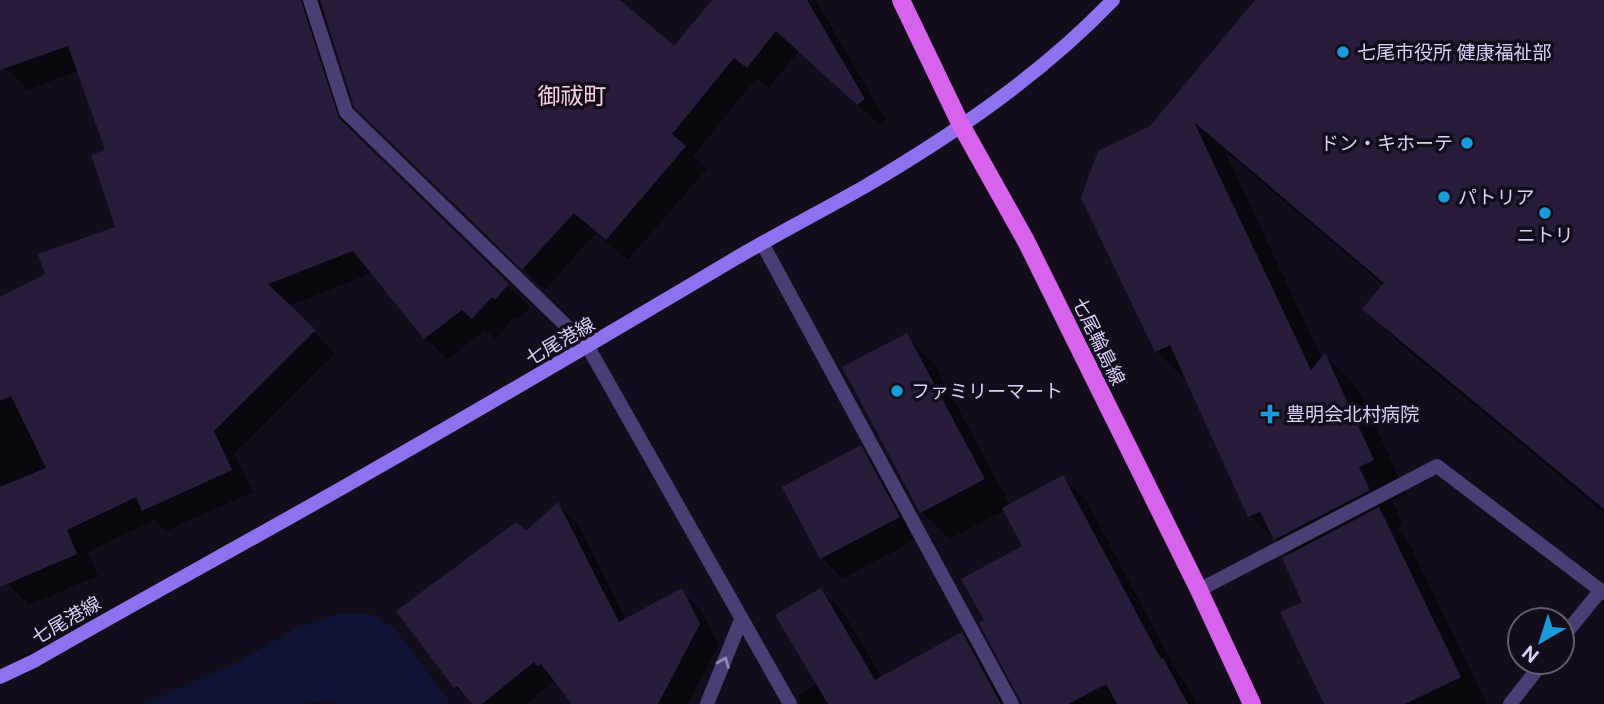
<svg xmlns="http://www.w3.org/2000/svg" width="1604" height="704" font-family="'Public Sans','Noto Sans JP',sans-serif">
<rect width="100%" height="100%" fill="#130d1b"/>
<!-- water -->
<path fill="#0e1334" d="M339 614H370L393 626 451 704H340L326 700 300 704H144L240 661 296 628Z"/>
<!-- shadow -->
<path fill="#0007" d="M0 0H624L621 3 674 48 714 0H816L886 121 880 126 799 51 769 88 757 78 693 156 707 169 628 260 596 233 545 290 378 128 326 11 322 26 360 141 530 307 518 320 515 317 495 339 485 330 447 360 426 338 373 273 288 306 336 353 234 453 253 492 166 531 154 520 88 552 98 576 29 605 8 583 0 584V299L47 275 117 228 107 151 78 71 27 90 5 68 0 67Z
M1257 0H1604V513L1399 343 1365 309 1384 286 1225 151 1322 359 1325 356 1359 390 1407 495 1392 501 1403 524 1397 528 1406 537 1487 704H1326L1304 603 1291 555 1250 516 1190 385 1156 351 1083 198 1152 128Z
M906 336 934 363 1010 505 1062 477 1086 500 1180 677 1186 683 1197 704H1022L986 621 1025 547 1005 510 949 539 922 512Z
M860 447 881 468 919 538 842 579 822 558Z
M558 504 578 524 626 620 681 590 701 610 719 645 688 704H574L554 681 526 704H473L455 687 526 534Z
M821 590 844 613 882 678 962 634 985 657 1010 704H801L798 695 818 683Z"/>
<!-- building -->
<path fill="#291c3a" d="M0 0H301L339 118 509 284 495 300 492 297 472 319 462 310 424 339 353 251 268 284 316 330 214 431 232 470 142 511 136 497 67 530 77 554 0 587V487L46 468 11 396 0 401V297L45 274 38 254 115 227 91 155 105 150 68 46 0 70Z
M320 0H620L674 46 712 0H807L865 99 857 105 776 31 747 68 734 58 672 134 686 146 606 240 574 213 522 270 354 107Z
M1255 0H1604V509L1362 309 1384 283 1194 122 1311 370 1325 353 1374 460 1359 467 1370 490 1274 540 1260 512 1248 517 1170 345 1155 352 1081 198 1098 151 1150 126Z
M907 333 985 479 920 513 842 367Z
M861 445 900 517 820 559 782 487Z
M1063 475 1161 659 1163 658 1188 704H1117L1106 684 1068 704H1022L979 623 984 620 961 579 1022 546 1002 508Z
M558 502 619 622 682 588 700 624 658 704H572L541 664 537 666 534 662 482 704H472L457 686 454 688 396 611 516 522 526 531Z
M1379 507 1461 677 1405 704H1324L1280 612 1302 602 1282 558Z
M821 588 875 680 962 632 1001 704H828L775 615Z"/>
<g fill="none" stroke-linecap="round" stroke-linejoin="round">
<!-- service -->
<path stroke="#4c3e75" stroke-width="14" d="M310 0 346 112 588 347"/>
<!-- minor -->
<path stroke="#4c3e75" stroke-width="14" d="M762 243 1012 704
M588 347 790 704
M1199 590 1437 466 1604 593
M1562 638 1601 590
M707 704 741 620
M1510 704 1543 662"/>
<!-- secondary -->
<path stroke="#8f70ee" stroke-width="14" d="M0 677 34 661C145 597 257 537 368 473 489 404 610 333 731 261 775 235 820 212 864 187 954 134 1041 75 1113 0"/>
<!-- primary -->
<path stroke="#d762ec" stroke-width="18" d="M901 0 961 125 1026 241 1199 590 1252 704"/>
</g>
<!-- one-way arrows -->
<defs><path id="oneway-chevron" d="M-2-3.5L2.5 0L-2 3.5" fill="none" stroke-width="1.6" stroke-linecap="round" stroke-linejoin="round" transform="scale(1.75)"/></defs>
<use stroke="#9486b7" href="#oneway-chevron" transform="translate(724 662) rotate(-68)"/>
<!-- markers -->
<g fill="#1a9bd8" stroke="#130d1b" stroke-width="2.5">
<circle cx="1343" cy="52" r="7"/>
<circle cx="1467" cy="143" r="7"/>
<circle cx="1444" cy="197" r="7"/>
<circle cx="1545" cy="213" r="7"/>
<circle cx="897" cy="391" r="7"/>
<path d="M1266.5 403.5h7v7h7v7h-7v7h-7v-7h-7v-7h7z"/>
</g>
<g text-anchor="middle" dominant-baseline="central" stroke-width="7" stroke-linejoin="round" paint-order="stroke">
<!-- poi labels -->
<g font-size="19" fill="#dccef9" stroke="#130d1b" text-anchor="start">
<text x="1357" y="52">七尾市役所 健康福祉部</text>
<text x="1453" y="143" text-anchor="end">ドン・キホーテ</text>
<text x="1458" y="197">パトリア</text>
<text x="1545" y="235" text-anchor="middle">ニトリ</text>
<text x="911" y="391">ファミリーマート</text>
<text x="1286" y="414">豊明会北村病院</text>
</g>
<!-- street labels -->
<g font-size="19" fill="#dccef9" stroke="#130d1b">
<text transform="translate(560 341) rotate(-30)">七尾港線</text>
<text transform="translate(1099 341) rotate(64)">七尾輪島線</text>
<text transform="translate(66 620) rotate(-30)">七尾港線</text>
</g>
<!-- quarter labels -->
<g font-size="23" fill="#f9cfe1" stroke="#130d1b">
<text x="572" y="95">御祓町</text>
</g>
</g>
<!-- north arrow -->
<g transform="translate(1541 641) rotate(219)"><circle r="33" fill="#130d1b" stroke="#635a74" stroke-width="2"/>
<path d="M0-5L12 26L0 18L-12 26Z" fill="#1a9bd8"/>
<text y="-10" font-size="19" font-weight="bold" text-anchor="middle" fill="#dccef9">N</text>
</g>
</svg>
